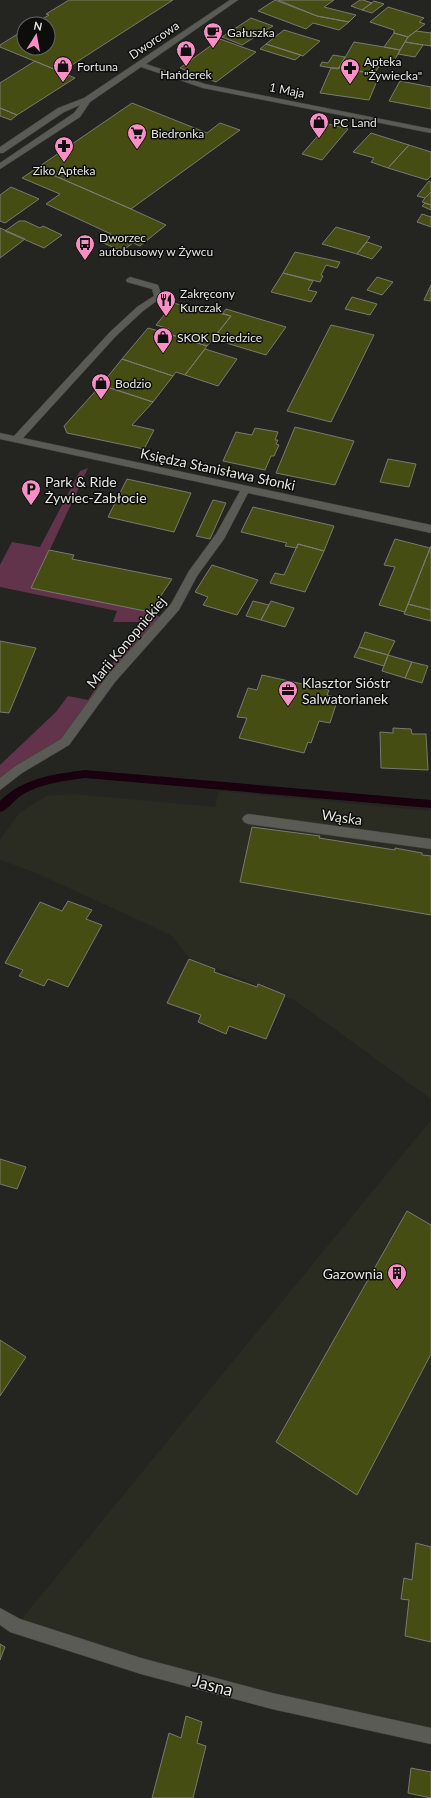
<svg xmlns="http://www.w3.org/2000/svg" width="431" height="1798" font-family="Lato,sans-serif">
<rect width="100%" height="100%" fill="#242520"/>
<!-- built -->
<path fill="#2a2c21" d="M219 791 431 811V1099L296 1001 188 957 171 935 34 872 0 860V840L19 813 46 796 72 794 215 807Z
M431 1120V1736L16 1626Z"/>
<!-- green -->
<path fill="#62344c" d="M88 468 32 588 150 612 164 619 60 745 0 785V765L56 712 68 696 88 700 140 622H113L117 611 0 587V565L12 542 40 547 80 471Z"/>
<g fill="none" stroke-linecap="round" stroke-linejoin="round">
<!-- stream -->
<path fill="#1a000e" fill-rule="evenodd" d="M85 770 431 800V808L85 778C64 781 41 783 22 795 14 800 8 810 0 812V801C23 778 54 774 85 770Z"/>
</g>
<!-- building -->
<path fill="#464d13" stroke="#787a73" d="M69 0H173L61 72 0 47V45L24 30V48H48V24H34L49 15 46 14Z
M275 0 317 16 349 22 339 30 313 23 306 29 258 11Z
M278 0H334L324 7 356 15 349 22 317 16Z
M360 0H363L372 3 362 10 351 6Z
M374 1 384 4 372 13 362 10Z
M388 7 424 18 419 22 425 24 408 37 394 33V30L370 22Z
M251 18 273 26 242 45 222 37Z
M284 30 320 41 303 56 266 44Z
M416 31 431 33V46L405 42 408 37Z
M394 33 408 37 400 50 384 47Z
M220 39 256 52 216 82 180 68Z
M354 42 384 47 400 50 391 67 380 65 374 74 339 68Z
M405 42 423 45 415 57 398 54Z
M266 44 301 55 295 60 260 49Z
M333 55 345 57 338 69 320 66 322 62 328 63Z
M35 61 75 78 17 115 0 108V83Z
M331 68H339L380 74 369 100 320 93Z
M400 81 431 87V109L389 101Z
M132 103 207 133 220 123 240 130 131 209 37 168Z
M0 108 17 115 11 120 0 116Z
M328 124 348 129 322 160 302 154Z
M371 133 409 145 388 168 371 162 374 158 353 152Z
M409 145 431 152V176L427 180 388 168Z
M37 168 131 209 166 225 140 246 133 243 122 251 101 242 111 234 46 204 60 194 22 178Z
M429 181 431 182V192L425 198 417 196Z
M11 187 39 199 5 223 0 221V195Z
M431 192V205L422 202 425 198Z
M425 203 431 205V210L422 206Z
M422 214 431 217V227L417 222Z
M19 221H25L40 228 43 226 62 235 44 248 5 231Z
M336 227 370 237 357 254 322 244Z
M0 228 25 239 0 258Z
M367 242 382 247 372 259 357 254Z
M295 252 340 262 337 268 326 265 321 275 323 276 320 282 283 273Z
M283 273 313 281 308 290 317 292 311 302 271 292Z
M377 277 393 282 382 295 367 290Z
M431 285V301L424 300Z
M352 297 377 304 370 315 345 309Z
M174 303 193 309 195 305 231 316 207 346 166 333 169 329 156 325Z
M226 309 286 327 266 355 213 339 231 316 222 314Z
M331 325 374 335 331 422 287 411Z
M148 328 166 333 207 346 185 375 176 372 173 376 122 359Z
M205 349 237 359 218 386 185 375Z
M122 359 173 376 153 402 101 385Z
M101 385 153 402 132 425 154 430 144 449 67 433 64 426Z
M295 427 354 441 335 485 276 473Z
M255 428 278 432 275 440H278L276 444 279 445 274 456H271L265 470 223 461 236 432 252 435Z
M388 459 416 464 409 487 380 482Z
M127 479 191 493 174 532 108 517Z
M213 500 226 503 210 539 196 536Z
M253 507 334 526 324 551 298 544 297 548 285 546 287 543 241 532Z
M395 539 430 548 405 612 379 605 395 567 384 565Z
M298 544 324 551 305 592 270 583 275 573 284 575Z
M431 546V610L408 604Z
M49 550 74 555 72 559 172 579 150 612 31 588Z
M212 565 258 580 237 615 203 605 208 597 195 592Z
M253 601 269 605 261 620 246 616Z
M271 601 294 608 285 627 261 620Z
M408 604 431 610V621L404 614Z
M365 632 395 641 388 655 359 647Z
M0 641 36 648 9 713 0 712Z
M359 647 388 655 384 666 354 657Z
M388 655 412 662 405 678 382 671Z
M412 662 428 666 422 683 405 678Z
M262 675 329 690 327 695 338 698 330 723 319 721 311 743 308 742 304 753 239 738 247 718 237 717 248 688 257 690Z
M393 728 411 729 412 734H426L428 770 381 768 380 732 393 733Z
M252 827 320 836 319 838 395 850V848L422 853V855L431 856V915L240 882Z
M68 901 92 910 86 919 102 925 68 987 48 979 44 986 19 976 23 970 5 963 40 902 62 911Z
M189 959 215 969 214 972 257 987 258 984 285 995 266 1039 229 1026 226 1034 198 1022 201 1015 167 1003Z
M0 1159 26 1167 17 1189 0 1184Z
M407 1211 431 1225V1354L357 1495 276 1442Z
M0 1340 26 1357 0 1396Z
M416 1543 431 1547V1642L405 1636 409 1600 401 1599 404 1578 412 1580Z
M0 1644 5 1647 0 1660Z
M186 1716 202 1722 197 1743 206 1746 193 1798H152L169 1733 181 1738Z
M411 1768 431 1772V1798L408 1793Z"/>
<g fill="none" stroke-linecap="round" stroke-linejoin="round">
<defs>
<path id="minor" d="M230 0H238L146 64 205 84 431 129V133L203 88 141 67 90 102 80 117 0 169V163L74 113 80 105 64 112 3 153H0V147L58 108 84 98Z
M130 277 158 285 162 297 143 311 116 336 23 438 431 525V533L248 493 224 539 197 576 179 610 115 682 69 745 22 773 0 790V778L14 767 61 739 107 676 171 604 189 571 216 534 240 491 0 439V433L14 436 110 332 137 307 154 296 152 289 127 282 126 280Z
M248 814 431 839V849L248 824 244 822 242 819 244 816Z
M0 1608 20 1619 141 1658 272 1693 431 1728V1744L272 1709 141 1674 10 1632 0 1625Z"/>
</defs>
<!-- minor casing -->
<use href="#minor" stroke="#41423d" stroke-width="1"/>
<!-- minor -->
<use href="#minor" fill="#5a5b55" fill-rule="evenodd"/>
</g>
<!-- icons -->
<defs>
<symbol id="cafe-pin" viewBox="-11 -11 22 30"><path d="M0 17L-7.5 6A9.5 9.5 0 1 1 7.5 6Z" fill="#fa8fc6" stroke="#0d0e0b"/><path d="M-5.5-4.5H6V0H3Q3 3.5 0 3.5H-2.5Q-5.5 3.5-5.5 0ZM3-3.2v2h1.7v-2ZM-6 4.5H4V6H-6Z" fill="#111"/></symbol>
<symbol id="shop-pin" viewBox="-11 -11 22 30"><path d="M0 17L-7.5 6A9.5 9.5 0 1 1 7.5 6Z" fill="#fa8fc6" stroke="#0d0e0b"/><path d="M-5-2.5h2.3a2.7 3.5 0 0 1 5.4 0H5L5.5 6h-11ZM-1.5-2.5h3a1.5 2.3 0 0 0-3 0Z" fill="#111"/></symbol>
<symbol id="pharmacy-pin" viewBox="-11 -11 22 30"><path d="M0 17L-7.5 6A9.5 9.5 0 1 1 7.5 6Z" fill="#fa8fc6" stroke="#0d0e0b"/><path d="M-2-6h4v4h4v4h-4v4h-4v-4h-4v-4h4Z" fill="#111"/></symbol>
<symbol id="supermarket-pin" viewBox="-11 -11 22 30"><path d="M0 17L-7.5 6A9.5 9.5 0 1 1 7.5 6Z" fill="#fa8fc6" stroke="#0d0e0b"/><path d="M-6-5.5h2.5l.6 2H6L4.5 2H-2.5L-4.4-4H-6ZM-1.5 3.2a1.3 1.3 0 1 0 .1 0ZM3 3.2a1.3 1.3 0 1 0 .1 0Z" fill="#111"/></symbol>
<symbol id="bus-pin" viewBox="-11 -11 22 30"><path d="M0 17L-7.5 6A9.5 9.5 0 1 1 7.5 6Z" fill="#fa8fc6" stroke="#0d0e0b"/><path d="M-5-6H5V4H4V6H2V4H-2V6H-4V4H-5ZM-3.5-4V0h7V-4ZM-3.5 1.2v1.5H-2V1.2ZM2 1.2v1.5H3.5V1.2Z" fill="#111"/></symbol>
<symbol id="restaurant-pin" viewBox="-11 -11 22 30"><path d="M0 17L-7.5 6A9.5 9.5 0 1 1 7.5 6Z" fill="#fa8fc6" stroke="#0d0e0b"/><path d="M-5-6h1v4h1v-4h1v4h1v-4h1v5L-1.5 .5V6h-2V.5L-5-1ZM5-6V6H3V1.5H1.5Q1.5-4 5-6Z" fill="#111"/></symbol>
<symbol id="parking-pin" viewBox="-11 -11 22 30"><path d="M0 17L-7.5 6A9.5 9.5 0 1 1 7.5 6Z" fill="#fa8fc6" stroke="#0d0e0b"/><path d="M-3.5-5.5H1a3.5 3.5 0 0 1 0 7H-1V5.5H-3.5ZM-1-3.4V-.6H.8a1.4 1.4 0 0 0 0-2.8Z" fill="#111"/></symbol>
<symbol id="office-pin" viewBox="-11 -11 22 30"><path d="M0 17L-7.5 6A9.5 9.5 0 1 1 7.5 6Z" fill="#fa8fc6" stroke="#0d0e0b"/><path d="M-6-3h4V-5.5h4V-3h4V5H-6ZM-1-4.5V-3h2v-1.5ZM-6 0V1H6V0Z" fill="#111"/></symbol>
<symbol id="building-pin" viewBox="-11 -11 22 30"><path d="M0 17L-7.5 6A9.5 9.5 0 1 1 7.5 6Z" fill="#fa8fc6" stroke="#0d0e0b"/><path d="M-4-6H4V6H1V3H-1V6H-4ZM-2.5-4.3h1.7v1.8h-1.7ZM.8-4.3h1.7v1.8H.8ZM-2.5-1h1.7V.8h-1.7ZM.8-1h1.7V.8H.8Z" fill="#111"/></symbol>
</defs>
<g fill-rule="evenodd">
<use href="#cafe-pin" x="202" y="21" width="22" height="30"/>
<use href="#shop-pin" x="175" y="39" width="22" height="30"/>
<use href="#shop-pin" x="52" y="55" width="22" height="30"/>
<use href="#pharmacy-pin" x="339" y="57" width="22" height="30"/>
<use href="#shop-pin" x="308" y="111" width="22" height="30"/>
<use href="#supermarket-pin" x="126" y="122" width="22" height="30"/>
<use href="#pharmacy-pin" x="53" y="135" width="22" height="30"/>
<use href="#bus-pin" x="74" y="233" width="22" height="30"/>
<use href="#restaurant-pin" x="155" y="289" width="22" height="30"/>
<use href="#shop-pin" x="152" y="326" width="22" height="30"/>
<use href="#shop-pin" x="90" y="372" width="22" height="30"/>
<use href="#parking-pin" x="20" y="478" width="22" height="30"/>
<use href="#office-pin" x="277" y="679" width="22" height="30"/>
<use href="#building-pin" x="386" y="1262" width="22" height="30"/>
</g>
<g text-anchor="middle" dominant-baseline="central" stroke-width="3" stroke-linejoin="round" paint-order="stroke">
<!-- far-poi labels -->
<g font-size="12" fill="#e6e7e3" stroke="#0d0e0b" text-anchor="start">
<text x="227" y="32">Gałuszka</text>
<text x="364" y="61">Apteka<tspan x="364" dy="14">"Żywiecka"</tspan></text>
<text x="77" y="66">Fortuna</text>
<text x="186" y="74" text-anchor="middle">Hańderek</text>
<text x="333" y="122">PC Land</text>
<text x="151" y="133">Biedronka</text>
<text x="64" y="170" text-anchor="middle">Ziko Apteka</text>
<text x="99" y="237">Dworzec<tspan x="99" dy="14">autobusowy w Żywcu</tspan></text>
<text x="180" y="293">Zakręcony<tspan x="180" dy="14">Kurczak</tspan></text>
<text x="177" y="337">SKOK Dziedzice</text>
<text x="115" y="383">Bodzio</text>
</g>
<!-- far-street labels -->
<g font-size="12" fill="#e6e7e3" stroke="#0d0e0b">
<text transform="translate(154 40) rotate(-34)">Dworcowa</text>
<text transform="translate(287 90) rotate(11)">1 Maja</text>
</g>
<!-- street labels -->
<g font-size="14" fill="#e6e7e3" stroke="#0d0e0b">
<text transform="translate(218 469) rotate(12)">Księdza Stanisława Słonki</text>
<text transform="translate(126 642) rotate(-50)">Marii Konopnickiej</text>
<text transform="translate(342 817) rotate(8)">Wąska</text>
</g>
<!-- poi labels -->
<g font-size="14" fill="#e6e7e3" stroke="#0d0e0b" text-anchor="start">
<text x="45" y="481">Park &amp; Ride<tspan x="45" dy="16">Żywiec-Zabłocie</tspan></text>
<text x="302" y="682">Klasztor Sióstr<tspan x="302" dy="16">Salwatorianek</tspan></text>
<text x="383" y="1273" text-anchor="end">Gazownia</text>
</g>
<!-- near-street labels -->
<g font-size="17" fill="#e6e7e3" stroke="#0d0e0b">
<text transform="translate(213 1685) rotate(15)">Jasna</text>
</g>
</g>
<!-- north arrow -->
<g transform="translate(36 36) rotate(11)"><circle r="19" fill="#0d0e0b" stroke="#646561"/>
<path d="M0-3L7 15L0 10L-7 15Z" fill="#fa8fc6"/>
<text y="-6" font-size="11" font-weight="bold" text-anchor="middle" fill="#e6e7e3">N</text>
</g>
</svg>
